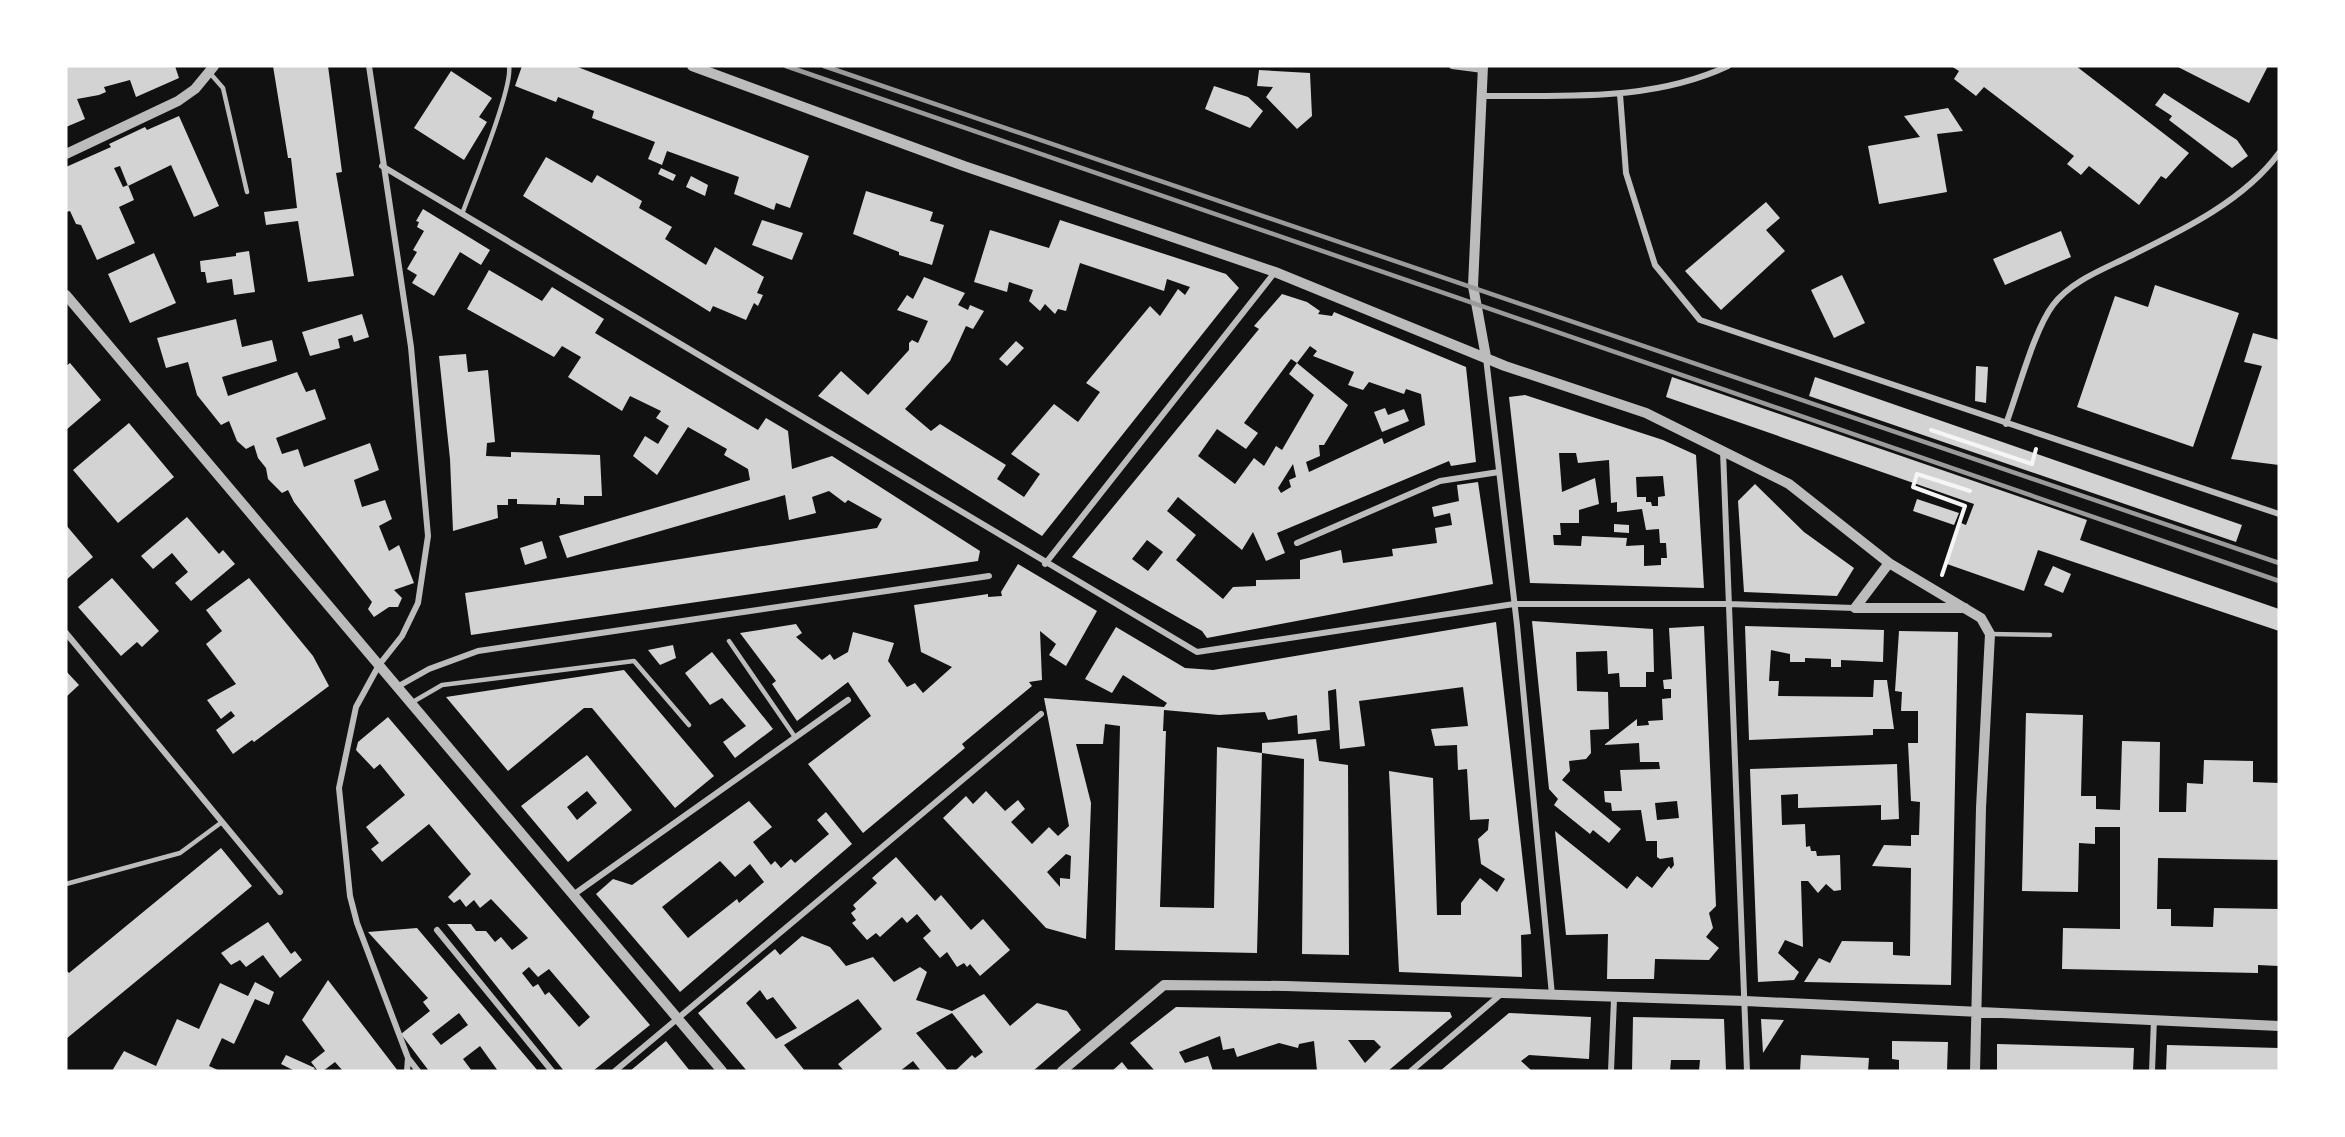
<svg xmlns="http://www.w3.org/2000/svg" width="2345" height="1137" font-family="Spectral,serif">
<rect width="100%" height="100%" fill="#111"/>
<!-- building -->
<path fill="#d3d3d3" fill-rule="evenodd" d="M66 66H175L179 78 136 97 130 80 104 87 106 92 99 95 77 99 85 119 66 127Z
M273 66H328L342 172 336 173 354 276 308 282 298 221 266 225 264 212 297 208 291 158H288Z
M522 66H575L809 156 790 208 776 203 774 210 734 194 739 177 667 151 662 165 648 159 655 142 592 118 594 111 558 97 556 102 515 86Z
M1951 66H2076L2189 153 2166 179 2161 176 2139 205 2089 166 2081 175 2067 164 2074 156 1984 87 1976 96 1954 79 1959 71Z
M2176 66H2268L2249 103Z
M1259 70 1310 73 1312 116 1297 129 1266 97 1273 87 1257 86Z
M451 71 492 98 479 117 487 122 464 160 414 128Z
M1214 86 1248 97 1263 111 1250 128 1205 109Z
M2164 93 2237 140 2248 156 2232 168 2169 120 2172 116 2155 105Z
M1948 108 1963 131 1937 134 1947 192 1879 204 1868 146 1920 137 1904 116Z
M179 116 219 206 194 217 171 165 128 186 120 166 114 168 123 187 128 185 134 200 119 207 135 243 97 260 81 225 76 224 70 211 66 212V167L111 147 109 144 145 127 147 130Z
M546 157 592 183 597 175 642 201 639 208 672 227 665 239 706 265 715 247 764 277 757 293 763 295 758 306 754 303 746 320 713 306 710 312 523 196Z
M661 168 676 175 673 181 658 174Z
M691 176 708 185 705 196 686 187Z
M866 191 933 212 930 221 944 225 932 265 899 255V252L853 234Z
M1766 202 1780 218 1766 230 1785 251 1721 310 1685 271Z
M423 209 490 250 481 265 460 252 434 296 412 283 417 275 407 269 417 252 413 250 424 231 417 227 419 222 416 221Z
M762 220 803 233 792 260 752 245Z
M1060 220 1226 274 1239 288 1042 536 818 396 841 371 868 395 909 350V343L912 340 918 343 928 321 897 310 907 295 913 299 924 277 965 293 958 305 968 310 970 305 984 311 973 329 966 326 950 361 905 409 931 431 940 424 1006 465 997 479 1024 497 1040 474 1011 454 1054 404 1078 422 1100 392 1086 383 1150 306 1160 316 1178 289 1185 295 1190 287 1167 279 1164 291 1080 263 1066 311 1058 309 1055 314 1045 304 1040 311 1029 301 1033 290 1009 282 1007 292 974 282 990 230 1049 248Z
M2061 231 2071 257 2005 285 1993 259Z
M249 251 255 292 234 295 232 279 207 283 205 272H201L200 261 236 256V253Z
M154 253 176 303 130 323 108 274Z
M489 270 542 301 552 287 604 319 595 333 758 430 766 418 788 431 792 469 832 456 980 551 978 561 471 635 465 593 877 528 882 519 848 500 845 503 829 491 812 497 816 513 789 520 785 495 567 558 559 536 750 480 748 469 724 455 727 449 688 427 657 475 633 456 645 436 658 444 669 426 656 418 661 411 630 396 622 411 568 377 581 357 562 346 554 357 467 309Z
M1842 275 1865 323 1834 338 1811 290Z
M2155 285 2239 313 2193 447 2077 407 2115 296 2148 307Z
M1282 294 1307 302 1320 311 1318 314 1332 316 1334 312 1466 367 1476 462 1451 466 1449 461 1277 533 1285 553 1266 561 1253 532 1242 550 1178 497 1167 511 1196 535 1176 560 1223 599 1233 587 1256 586V580L1300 579V560L1341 550 1343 563 1393 556 1392 549 1437 543 1435 528 1452 525 1450 513 1434 517 1432 507 1459 501 1457 485 1478 482 1493 584 1207 638 1202 631 1072 557 1259 329 1254 326ZM1310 346 1317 351 1313 356 1354 372 1348 385 1363 390 1369 382 1404 394 1406 389 1421 394 1425 425 1384 444 1382 438 1309 472 1306 462 1320 456 1319 445H1324L1348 405 1297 363ZM1291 359 1297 363 1289 374 1314 395 1282 450 1276 446 1264 466 1254 458 1235 484 1198 456 1217 429 1246 449 1258 433 1244 423ZM1293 464 1296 477 1289 480 1291 487 1281 493 1278 488ZM1147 540 1163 552 1148 571 1132 559Z
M362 314 369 337 354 342 352 335 338 339 340 348 310 356 302 332Z
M236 319 242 347 272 340 277 361 222 377 228 396 297 372 306 392 315 389 326 419 276 438 282 454 298 449 304 467 370 443 379 470 354 480 362 507 385 500 392 519 379 526 389 551 399 545 414 583 394 590 402 598 398 607H389L374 617 368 609 372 602 294 502 288 490 282 493 268 479 266 468 258 458 254 445 246 449 237 441 229 421 221 425 197 395 188 362 166 368 157 338Z
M2253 333 2279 340V465L2231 459 2262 366 2244 362Z
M1016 341 1024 348 1007 366 999 359Z
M466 354 468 372 488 370 495 442 487 443 486 456 511 457V452L600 455 602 496H584V505L560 504V498H557L556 505 517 504V499H508V505H497L498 518 453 531 450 459 439 356Z
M70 363 101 400 66 430V366Z
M1976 366 1988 367 1986 403 1975 401Z
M1672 377 2087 520 2080 540 2279 609V631L2038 550 2024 591 1947 564 1961 523 1966 525 1974 504 1666 397Z
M1815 377 2242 525 2236 542 1809 396Z
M1525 395 1663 440 1696 455 1704 588 1530 583 1509 397ZM1559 453H1576L1578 463 1609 460 1611 503 1617 502V512L1642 509 1646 530 1659 529 1660 543H1666L1667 558H1661V565L1644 566V545L1626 546 1627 538 1582 536 1581 546 1554 545 1553 535H1561L1560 523H1579V510L1599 504 1595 478 1562 492ZM1663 476 1665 496 1658 497V506H1652L1651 502H1646V497H1637L1636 477Z
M1385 408 1388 415 1404 409 1409 421 1382 432 1374 412Z
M129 423 174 477 118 523 73 470Z
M1755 484 1804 532 1854 568 1837 596 1744 592 1738 501Z
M1917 499 1959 513 1954 525 1913 511Z
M187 517 219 554 223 550 235 564 191 601 175 583 188 572 172 553 153 569 141 556Z
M1614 524 1629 525V533L1614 532Z
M66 525 93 557 66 580Z
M542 541 547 558 525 565 520 548Z
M1018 564 1097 611 1066 666 1049 655 1056 644 1040 631 1042 680 1029 682 1032 686 962 744 965 748 863 833 808 764 871 716 848 682 797 721 772 684 776 681 740 633 796 624 802 633 796 637 822 660 830 654 834 660 848 652 853 632 894 643 888 661 907 687 915 683 923 693 952 667 921 652 914 605 988 594V597L1002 596 1001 592Z
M2053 566 2071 574 2063 593 2044 585Z
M112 578 159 631 142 647 137 642 121 656 78 607Z
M249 578 313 656 329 686 254 742 252 740 233 754 216 730 235 716 231 711 221 719 207 700 236 684 206 644 222 631 206 610Z
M1532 621 1653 629 1654 672H1646V687H1620L1619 673 1608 674 1607 651 1576 652 1577 691 1608 692 1609 729 1590 730 1591 753 1586 759 1569 761 1570 771 1562 780 1621 829 1609 843 1593 830 1590 834 1554 805 1558 799 1549 789Z
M1496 622 1531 934 1521 935 1522 977 1399 972 1389 771 1433 778 1437 915H1461V903L1480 878 1497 892 1505 879 1481 864 1478 839 1488 830 1489 819 1470 820 1467 769 1458 770 1457 745 1435 746 1431 729 1468 726 1463 687 1359 701 1365 746 1340 749 1336 689 1328 691 1330 730 1298 734 1297 715 1268 720 1265 712 1219 715 1164 710 1163 731H1166L1160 907 1214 908 1217 747 1262 753V743L1316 739 1319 761 1348 765 1349 955 1302 954 1304 759 1262 753 1257 953 1115 950 1120 726 1105 724 1103 744H1076L1091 803 1086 939 1046 928 943 818 966 796 973 804 986 791 1005 811 1018 800 1025 809 1011 822 1032 844 1049 827 1058 836 1069 826 1044 698 1164 707 1167 703 1123 675 1112 693 1085 679 1116 627 1185 668 1213 670ZM1066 854 1071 856 1070 879 1060 878V887L1047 872Z
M1704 626 1716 906 1709 913 1713 928 1706 937 1719 948 1709 960 1655 959 1654 979H1607L1608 934 1566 935 1555 831 1627 889 1637 876 1652 888 1669 866 1671 869 1674 865 1673 857 1660 859 1657 857V841H1646L1641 810 1612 811 1611 803 1605 802 1604 791H1622L1620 770 1660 769 1659 762H1640L1639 743 1604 745 1637 719V726L1649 725 1648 721 1663 720 1662 699 1671 698V689H1664L1663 680 1672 679 1669 628ZM1677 801 1679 818 1657 820 1655 803Z
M1745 626 1884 630 1883 662 1841 660V667H1831V659L1805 658V662H1790V654L1771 650 1769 681H1779L1778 696 1873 697 1874 680H1887L1894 729H1873V735L1749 740Z
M1899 631 1958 632 1951 985 1804 982 1819 958 1830 963 1842 941 1893 942V955L1910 956 1911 868 1872 866 1884 845 1911 846V835H1919L1920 802 1911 801 1908 743H1918V711H1901L1902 692 1895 691Z
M673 645 676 658 660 665 648 650Z
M712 652 773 729 735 758 723 742 746 726 722 698 710 705 685 673Z
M624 670 714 776 675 808 592 708H584L508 771 446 697Z
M66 671 79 685 66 697Z
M2026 713 2083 715 2081 796H2096V809L2120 810 2122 741 2160 742 2159 812H2186L2187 783 2203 784 2204 760 2253 761V782L2279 783V860L2158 858 2157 909H2171V926L2213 927 2214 908 2279 909V966L2258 965V973L2062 969 2063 928 2120 929V827H2095V844L2079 843 2078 892 2022 891Z
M388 717 650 1025 593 1071H564L447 924H471L476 931H486L495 942 501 937 512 950 528 938 491 899 480 908 474 900 466 907 460 899 454 903 448 897 471 874 429 824 382 862 371 849 379 843 366 827 405 795 380 764 374 769 356 750 358 742ZM529 967 538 977 549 969 590 1017 579 1027 549 992 545 995 538 984 533 987 522 973Z
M587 755 632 810 568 862 521 806ZM587 791 597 803 577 820 567 807Z
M1897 764 1899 819 1881 820V805L1798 808V794L1781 795 1782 825 1805 824 1806 847 1810 846 1811 851H1816L1817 856 1840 855 1841 890 1834 891 1826 884 1818 893 1808 881H1801L1803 947 1785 940 1778 953 1799 972 1794 980 1758 982 1750 769Z
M749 801 772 827 753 842 771 865 775 861 781 868 791 859 795 863 829 834 817 820 826 812 852 844 680 992 596 894 613 879 632 885ZM720 861 735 877 750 864 764 882 739 903 737 899 688 938 662 907Z
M221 848 252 886 66 1039V970L69 973Z
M896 857 935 901 941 895 971 930 983 919 1010 950 980 976 970 964 967 967 964 963 957 967 947 952 940 958 923 938 931 931 917 914 907 923 902 917 880 937 876 933 867 940 852 923 856 920 851 913 856 909 853 905 877 883 872 878Z
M268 922 291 954 295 951 302 960 280 978 263 955 246 967 240 960 231 965 221 953Z
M417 928 538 1071H498L480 1046 463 1059 472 1071H429L401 1034 430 1011 423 1002 428 998 368 932ZM459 1013 468 1025 441 1045 432 1034Z
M802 936 830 947 846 966 873 957 894 982 920 967 927 972 916 1000 952 1011 984 994 1010 1026 1037 1003 1067 1011 1081 1030 1033 1071H955L972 1055 975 1058 983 1052 952 1013 916 1033 948 1071H921L913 1061 900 1071H844L838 1064 882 1029 858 999 784 1045 805 1071H747L698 1013 775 949 780 955ZM760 990 767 1000 773 997 797 1028 776 1039 746 1003Z
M328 980 365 1028 398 1071H343L335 1062 323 1071H318L311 1062 325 1051 302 1020Z
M255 982 274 992 269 1005 255 999 234 1044 222 1038 209 1066 220 1071H112L124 1051 156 1066 177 1019 199 1029 220 983 248 996Z
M1176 1007 1450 1012 1452 1017 1388 1071H1317L1314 1041 1299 1044 1298 1048 1279 1043 1237 1057 1234 1048 1223 1050 1220 1036 1179 1052 1185 1063 1208 1056 1213 1071H1155L1130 1043ZM1348 1040H1374L1381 1047 1365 1063Z
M1509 1013 1591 1017 1589 1059 1529 1055 1521 1061 1532 1071H1440Z
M1633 1017 1724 1019 1726 1071H1699L1700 1060H1671L1670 1071H1632Z
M1761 1019 1784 1020 1763 1053Z
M666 1041 690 1071H630Z
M1892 1041 1948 1042 1947 1071H1899V1060L1892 1059Z
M1997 1044 2134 1048 2133 1071H1997Z
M2167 1045 2279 1048V1071H2166Z
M286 1055 315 1068 313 1071H295L281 1064Z
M1801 1055 1869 1058 1868 1071H1800Z
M1122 1062 1129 1071H1112Z"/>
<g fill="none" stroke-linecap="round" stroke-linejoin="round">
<!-- path -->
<path stroke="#f5f5f5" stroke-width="4" d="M1931 430 2032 464 2036 449
M1942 575 1965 506 1913 487 1917 474 1970 491"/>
<!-- service -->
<path stroke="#bcbcbc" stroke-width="4.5" d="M209 72 223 88 247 192
M462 214C472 187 513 88 509 66
M1990 634 2050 635
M729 641 795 737
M411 703 442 685 634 661 689 725
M66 884 180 853 222 822"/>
<!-- minor -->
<path stroke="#bcbcbc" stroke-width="6" d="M369 66 411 347 428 536 418 603 402 636 379 665 356 707 339 788 350 896 357 923 408 1058 407 1071
M1452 66 1483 70
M1620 94 1626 173 1655 265 1700 320 2279 514
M1483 96C1566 95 1651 102 1728 66
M382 166 1197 652 1514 604H1728L1855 608
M1486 358 1517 625 1552 995
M2006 424C2018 392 2034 330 2053 305 2071 281 2104 269 2130 256 2181 231 2244 201 2279 153
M1723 451 1747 1071
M1297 543 1440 481 1499 472
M1045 564 1275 272
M66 633 280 892
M397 687 429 669 478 651 989 576
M573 895 848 700
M437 930 552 1071
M408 1058 418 1071
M615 1071 1041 714
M1411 1071 1500 995
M1611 1071 1614 999
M2152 1071 2154 1019"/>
<!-- tertiary -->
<path stroke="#bcbcbc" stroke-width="10" d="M692 66 964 166 1275 272 1505 366 1646 413 1789 484 1889 563 1981 618 1990 634 1981 808 1975 1071
M1483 66 1473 286 1486 357
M66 154 178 101 195 89 214 66
M66 295 722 1071
M1855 608H1965
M1855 608 1889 563
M1062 1071 1164 985 1286 986 1745 1001 2279 1026"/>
<!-- rail -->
<path stroke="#9a9a9a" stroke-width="4.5" d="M786 66 2279 581
M824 66 2279 563"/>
</g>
<!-- border -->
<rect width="2345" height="1137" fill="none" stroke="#ffffff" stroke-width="135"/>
</svg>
